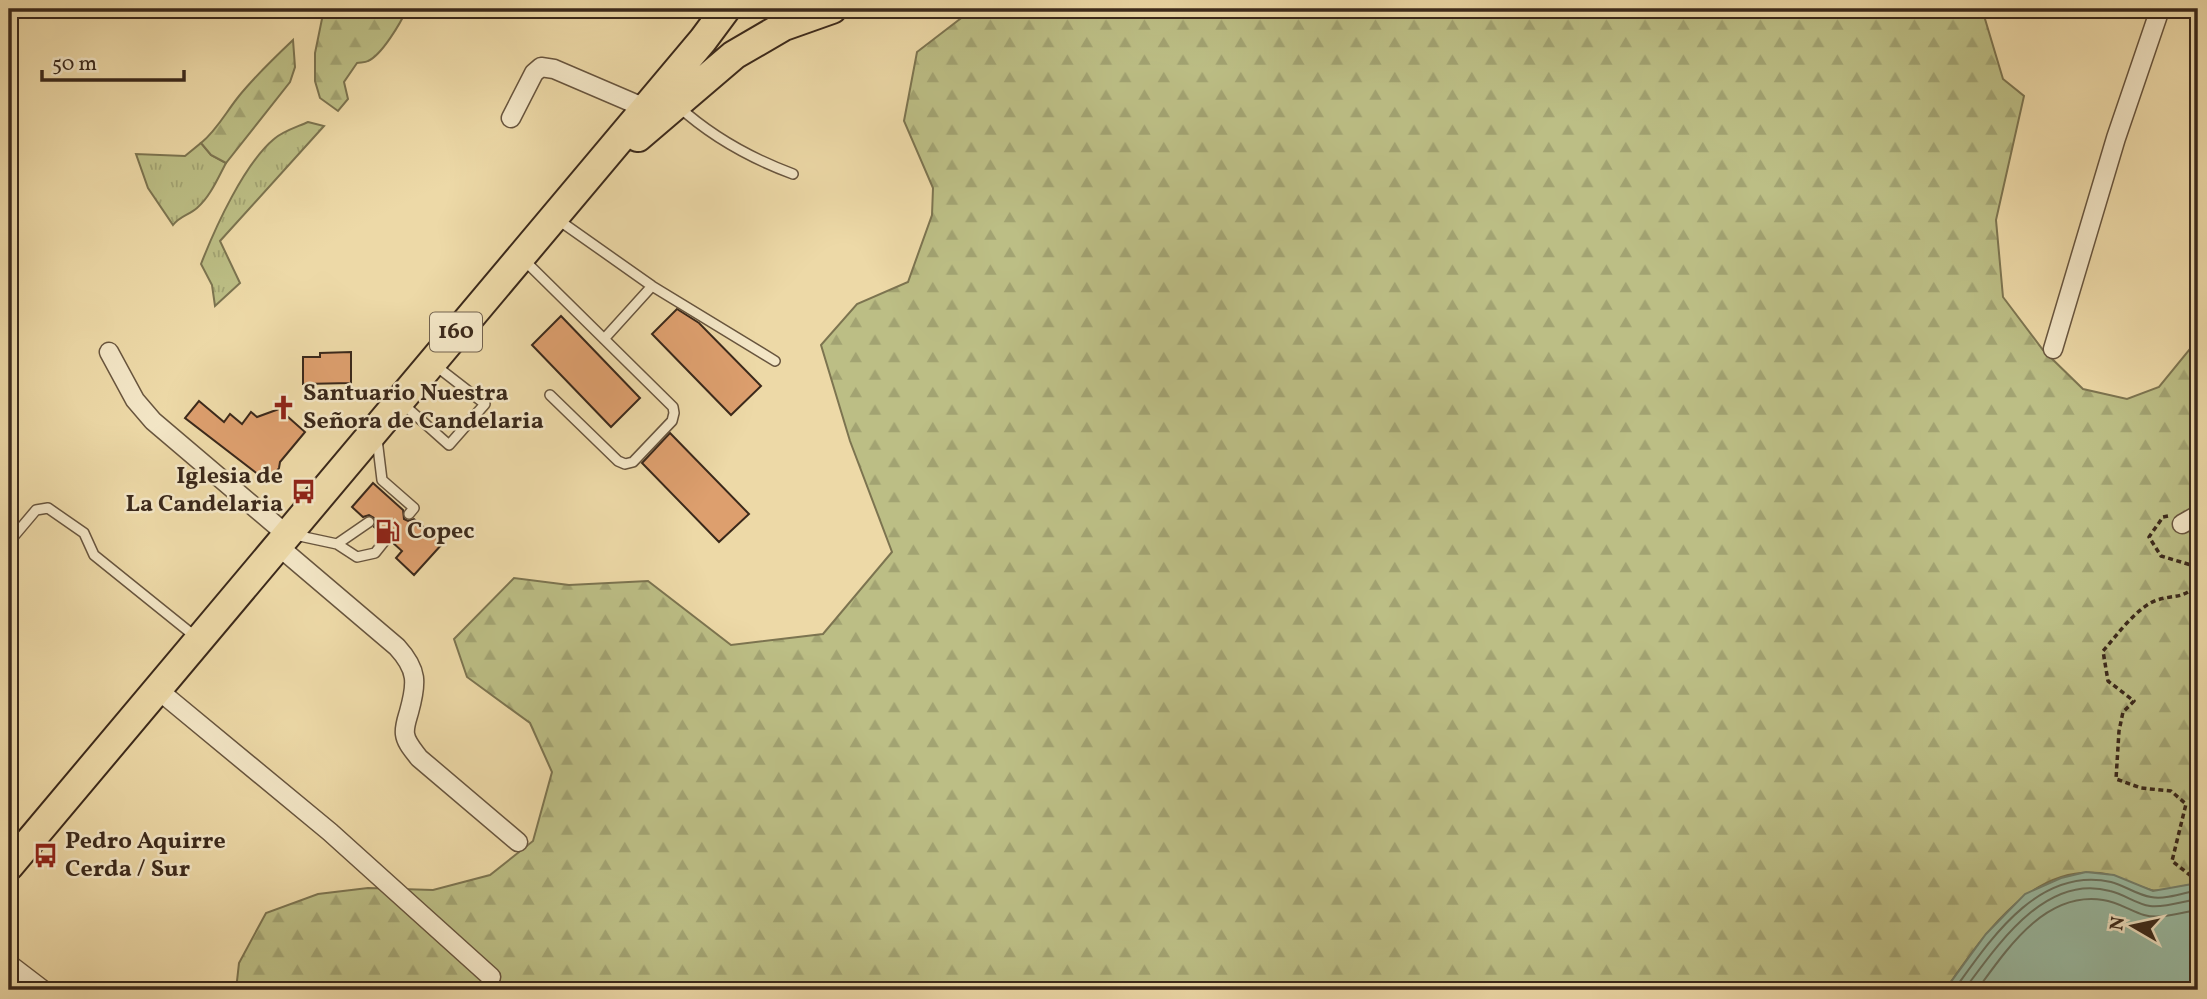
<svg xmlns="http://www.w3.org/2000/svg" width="2207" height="999" font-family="Vollkorn,serif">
<defs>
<pattern id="grass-tufts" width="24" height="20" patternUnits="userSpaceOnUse" patternTransform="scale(1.75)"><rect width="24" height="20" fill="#bcbe85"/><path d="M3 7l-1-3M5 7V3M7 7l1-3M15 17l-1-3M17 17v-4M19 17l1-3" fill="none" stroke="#a2a372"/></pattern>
<pattern id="forest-firs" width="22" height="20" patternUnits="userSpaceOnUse" patternTransform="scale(1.75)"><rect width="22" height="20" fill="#bcbe85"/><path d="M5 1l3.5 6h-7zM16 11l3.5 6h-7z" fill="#a2a372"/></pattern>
</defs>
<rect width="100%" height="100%" fill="#edd9a7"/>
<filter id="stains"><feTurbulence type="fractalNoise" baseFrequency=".00286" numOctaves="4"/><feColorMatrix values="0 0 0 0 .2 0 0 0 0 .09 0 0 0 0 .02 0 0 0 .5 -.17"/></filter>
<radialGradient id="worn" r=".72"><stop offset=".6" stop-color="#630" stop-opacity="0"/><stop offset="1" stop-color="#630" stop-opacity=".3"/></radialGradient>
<!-- grass -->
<path fill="url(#grass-tufts)" stroke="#7c7450" stroke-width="2" d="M308 122 324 126 220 241 240 283 215 306 212 285 201 264C215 228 244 164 274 139 283 131 297 127 308 122Z
M201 143 211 155 226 163C218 178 210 197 197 208 189 215 180 216 173 225L148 188 136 154 185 156Z"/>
<!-- forest -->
<path fill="url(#forest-firs)" stroke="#7c7450" stroke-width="2" d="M324 9H407C401 22 382 55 368 61 365 63 360 62 357 63L344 82 348 99 338 111 320 98 315 81V53Z
M973 9H1982L2003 79 2024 96 1996 220 2003 297 2043 350 2083 389 2127 399 2159 387 2198 339V883C2185 885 2164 893 2151 890 2133 885 2118 875 2100 873 2028 865 1981 940 1945 990H236L239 963 266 913 318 894 368 888 433 890 490 875 533 841 552 772 530 723 467 677 454 639 514 578 569 585 648 581 731 645 823 634 892 552 850 441 821 345 857 304 908 282 932 215 933 188 904 121 917 52Z
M293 40 295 67 290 82 226 163 211 155 201 143C217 130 226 112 239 96 255 76 274 58 293 40Z"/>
<!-- water -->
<path fill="#9abba3" stroke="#74816d" stroke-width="2" d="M2086 872 2114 875 2153 891 2198 883V990H1945L1986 934 2025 894 2061 878Z"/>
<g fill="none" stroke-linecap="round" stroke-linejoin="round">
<!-- shore -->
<path stroke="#6a725f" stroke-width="2" d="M1954 990C1990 940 2038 866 2111 882 2124 885 2137 895 2151 897 2164 900 2184 893 2198 890
M1964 990C1997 946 2045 873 2110 891 2124 894 2136 904 2150 906 2165 908 2184 901 2198 899
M1977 990C2007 949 2045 891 2103 900 2118 902 2131 911 2144 915 2160 920 2182 912 2198 910"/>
</g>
<!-- building -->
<path fill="#dd9f6e" stroke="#3b291b" stroke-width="2" d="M677 309 699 323 761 386 731 415 652 334Z
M561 316 640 398 611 427 532 345Z
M351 352V383L303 384V357H320V353Z
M199 401 224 422 230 414 242 424 251 412 257 417 279 409 305 432 280 462 279 468 268 482 185 418Z
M670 433 749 514 719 542 642 463Z
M373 483 403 510 404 519 408 521 414 519 443 543 414 575 396 558 402 551 392 542 394 538 392 533 387 531 382 533 374 527 376 522 374 518 369 515 363 517 352 507Z"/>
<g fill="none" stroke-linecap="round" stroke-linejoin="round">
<defs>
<path id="service" d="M678 106C712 137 750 158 793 174
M557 219 652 286 775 361
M522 258 673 407 674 413 672 421 633 462 625 464 618 461 550 395
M604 339 652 286
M403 404 449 445 485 404 436 366
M377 439 382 480 414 508 409 514
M295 535 337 544 357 557 375 553 387 538
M9 542 36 510 48 508 84 533 94 555 197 638
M337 544 369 522"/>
<path id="minor" d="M511 118 534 73 541 67 554 69 645 108
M2053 349 2116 138 2160 9
M109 352 135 400 153 421 286 534
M2182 524 2198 515
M277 545 397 647C418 670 417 683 409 712 407 719 404 727 405 734 406 743 414 751 419 758L518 842
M157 689 330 832 491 977
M9 964 43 990"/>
<path id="trunk" d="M638 137 734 55 784 26 832 9
M9 866 703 40 726 9"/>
</defs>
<!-- service casing -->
<use href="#service" stroke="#68553e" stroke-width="12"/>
<!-- minor casing -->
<use href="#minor" stroke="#68553e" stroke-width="21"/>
<!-- trunk casing -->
<use href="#trunk" stroke="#3b291b" stroke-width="32"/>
<!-- path -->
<path stroke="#3b291b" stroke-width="3.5" stroke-dasharray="5 3.5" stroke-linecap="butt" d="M2168 516 2163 517 2149 537 2161 556 2191 565 2198 573
M2191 876 2172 861 2186 804 2171 791 2141 788 2116 779 2119 731 2123 712 2134 701 2108 681 2103 651C2117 635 2137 607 2157 600 2177 594 2181 600 2198 584"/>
<!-- service -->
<use href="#service" stroke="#f3e6c6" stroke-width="9"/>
<!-- minor -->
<use href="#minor" stroke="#f3e6c6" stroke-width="18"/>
<!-- trunk -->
<use href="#trunk" stroke="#edd9a7" stroke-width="28"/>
</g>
<!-- icons -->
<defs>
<symbol id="church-bare" viewBox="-9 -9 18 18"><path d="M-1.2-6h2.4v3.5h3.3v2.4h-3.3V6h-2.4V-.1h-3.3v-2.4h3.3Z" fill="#8f2418" stroke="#f3e6c6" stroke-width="2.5" paint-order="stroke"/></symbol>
<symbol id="bus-bare" viewBox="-9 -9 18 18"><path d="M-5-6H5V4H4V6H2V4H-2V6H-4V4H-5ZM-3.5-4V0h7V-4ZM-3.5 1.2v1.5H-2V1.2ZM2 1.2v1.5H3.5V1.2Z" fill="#8f2418" stroke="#f3e6c6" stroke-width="2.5" paint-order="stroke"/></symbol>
<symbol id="fuel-bare" viewBox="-9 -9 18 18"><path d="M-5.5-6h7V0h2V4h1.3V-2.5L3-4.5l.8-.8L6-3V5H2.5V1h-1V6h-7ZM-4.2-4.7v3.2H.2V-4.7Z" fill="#8f2418" stroke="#f3e6c6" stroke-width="2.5" paint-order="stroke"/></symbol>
</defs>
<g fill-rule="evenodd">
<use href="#church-bare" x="266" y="390" width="35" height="35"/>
<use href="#bus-bare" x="286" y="474" width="35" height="35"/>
<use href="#fuel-bare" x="370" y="514" width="35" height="35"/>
<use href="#bus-bare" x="28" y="838" width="35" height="35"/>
</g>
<g text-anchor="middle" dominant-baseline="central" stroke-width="5" stroke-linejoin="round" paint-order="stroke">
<!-- shield labels -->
<rect fill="#f3e6c6" stroke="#72624e" stroke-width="2" x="430" y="312.5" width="52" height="39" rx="5"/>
<g font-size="23" font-weight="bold" fill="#3b291b">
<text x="456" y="332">160</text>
</g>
<!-- poi labels -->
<g font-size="24" font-weight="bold" fill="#3b291b" stroke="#f3e6c6" text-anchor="start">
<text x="303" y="394">Santuario Nuestra<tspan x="303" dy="28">Señora de Candelaria</tspan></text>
<text x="283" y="477" text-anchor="end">Iglesia de<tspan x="283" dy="28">La Candelaria</tspan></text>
<text x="407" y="532">Copec</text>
<text x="65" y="842">Pedro Aquirre<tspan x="65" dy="28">Cerda / Sur</tspan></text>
</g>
</g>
<!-- margin -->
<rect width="2207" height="999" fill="none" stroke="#edd9a7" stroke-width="35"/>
<rect x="10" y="10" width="2186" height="978" fill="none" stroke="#3b291b" stroke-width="3.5"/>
<rect x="18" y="18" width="2172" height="964" fill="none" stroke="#3b291b" stroke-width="2"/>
<!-- north arrow -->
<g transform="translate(2133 926) rotate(279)" stroke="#f3e6c6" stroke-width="5" paint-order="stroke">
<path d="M0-5L12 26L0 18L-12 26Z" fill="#3b291b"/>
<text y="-10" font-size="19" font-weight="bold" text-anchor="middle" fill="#3b291b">N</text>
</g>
<!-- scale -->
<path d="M42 70v10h142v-10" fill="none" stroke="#3b291b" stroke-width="3.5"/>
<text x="52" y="70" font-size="21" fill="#3b291b" stroke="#f3e6c6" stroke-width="5" paint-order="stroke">50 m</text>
<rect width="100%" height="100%" filter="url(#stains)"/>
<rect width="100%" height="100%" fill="url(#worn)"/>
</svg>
